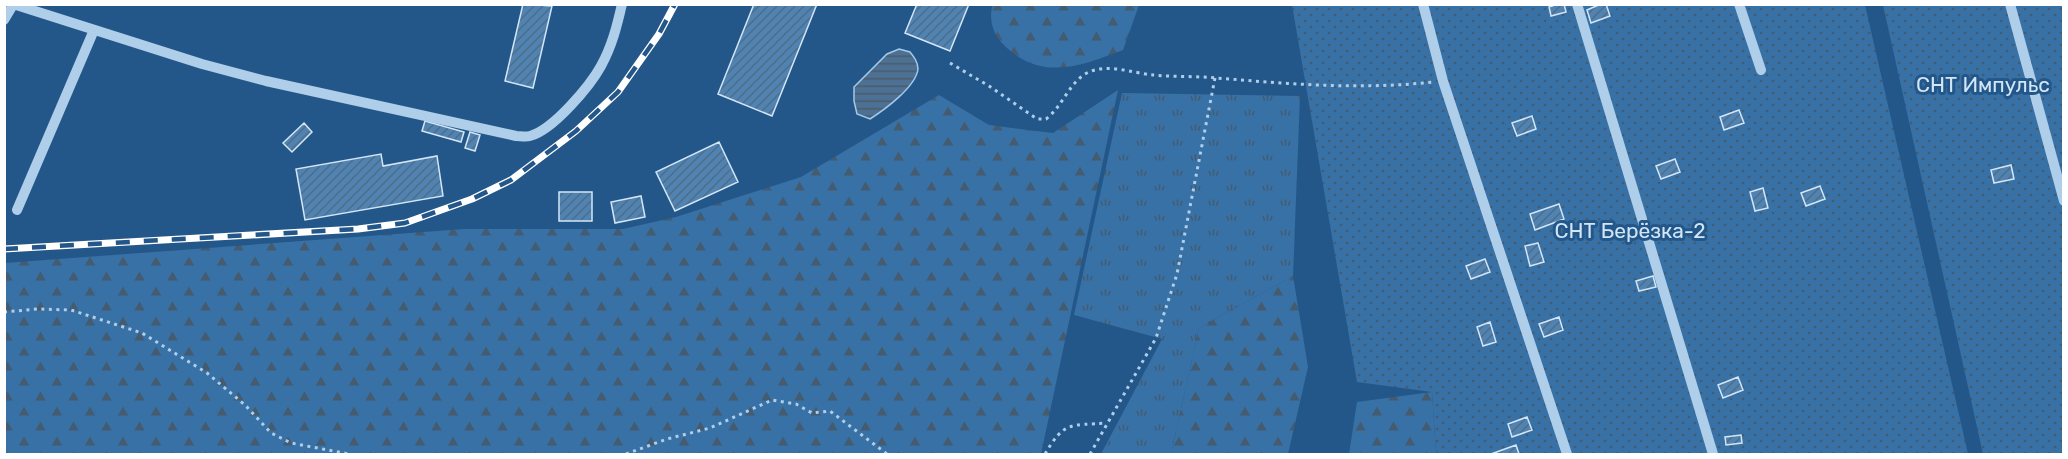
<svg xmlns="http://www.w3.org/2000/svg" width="2068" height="459" font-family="Rubik,sans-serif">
<defs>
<pattern id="grass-tufts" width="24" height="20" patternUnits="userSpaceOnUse" patternTransform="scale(1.5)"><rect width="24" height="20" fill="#3771a6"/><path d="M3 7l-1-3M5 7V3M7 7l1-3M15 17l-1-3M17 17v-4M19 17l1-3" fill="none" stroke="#445b70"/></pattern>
<pattern id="forest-firs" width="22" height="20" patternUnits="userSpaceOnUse" patternTransform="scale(1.5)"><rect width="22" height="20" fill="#3771a6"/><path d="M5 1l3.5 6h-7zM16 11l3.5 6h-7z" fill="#445b70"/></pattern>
<pattern id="park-dots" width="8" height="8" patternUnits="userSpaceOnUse" patternTransform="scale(1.5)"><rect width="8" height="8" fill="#3771a6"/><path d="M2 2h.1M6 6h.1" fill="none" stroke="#445b70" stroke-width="1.8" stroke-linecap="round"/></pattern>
<pattern id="water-rules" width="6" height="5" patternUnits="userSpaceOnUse" patternTransform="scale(1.5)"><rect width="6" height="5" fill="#4c7194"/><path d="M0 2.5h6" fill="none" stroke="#4c5b69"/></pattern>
<pattern id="building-hatch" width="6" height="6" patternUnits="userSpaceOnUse" patternTransform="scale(1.5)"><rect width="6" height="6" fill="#5083b2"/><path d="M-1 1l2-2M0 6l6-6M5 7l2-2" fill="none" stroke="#4e6d89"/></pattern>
</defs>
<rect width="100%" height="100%" fill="#235789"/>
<!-- grass -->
<path fill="url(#grass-tufts)" d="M1122 93 1300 96 1293 276 1199 328 1171 454H1101L1162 339 1074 315Z"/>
<!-- forest -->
<path fill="url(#forest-firs)" d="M993 5V4L1139 5 1123 50C1079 67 1039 82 1002 43 993 34 988 17 993 5Z
M1118 90 1041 454H5V263L464 229H623L676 217 801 177 939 95 989 125 1053 133Z
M1293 276 1308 367 1288 454H1171L1199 328Z
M1432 392 1436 454H1349L1357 402Z"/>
<!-- park -->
<path fill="url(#park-dots)" d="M1292 5H1865L1968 454H1436L1432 392 1357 382Z
M1883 5H2063V454H1983Z"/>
<!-- water -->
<path fill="url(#water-rules)" stroke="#a3caeb" stroke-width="1.5" d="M899 49 910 52C914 57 918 62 918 69 916 87 884 110 870 119L857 114 854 101V87L887 54Z"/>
<!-- building -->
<path fill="url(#building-hatch)" stroke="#d3e6f7" stroke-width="1.5" d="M523 4 552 6 533 88 505 81Z
M754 4H817L772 116 718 94Z
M917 4H969L950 51 905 33Z
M1558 4H1564L1566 12 1551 16 1549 7Z
M1601 4H1606L1610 16 1591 23 1587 10Z
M1739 110 1744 123 1724 130 1720 117Z
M1532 116 1536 129 1517 136 1512 123Z
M425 121 464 132 461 142 422 131Z
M304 123 312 132 292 152 283 143Z
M470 132 480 135 475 151 465 148Z
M719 142 738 182 675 211 656 172Z
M381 154 383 166 437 156 443 196 305 220 296 169Z
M1675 159 1680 172 1661 179 1656 166Z
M2011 165 2014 179 1994 183 1991 170Z
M1820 186 1825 199 1806 206 1801 193Z
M1763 188 1768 208 1755 211 1750 192Z
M559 192H592V221H559Z
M641 196 645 217 615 223 611 202Z
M1559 204 1564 219 1535 230 1530 214Z
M1538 243 1544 262 1530 266 1525 246Z
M1485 259 1490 272 1471 279 1466 266Z
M1653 276 1656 287 1639 291 1636 281Z
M1559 317 1563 330 1544 337 1539 324Z
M1490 322 1496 342 1483 346 1477 327Z
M1738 377 1743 390 1723 398 1718 385Z
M1527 417 1532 430 1512 437 1508 424Z
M1741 435 1742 443 1726 445 1725 437Z
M1516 445 1519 454H1491Z"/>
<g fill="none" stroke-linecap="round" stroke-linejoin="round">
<!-- path -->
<path stroke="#afceea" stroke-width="3" stroke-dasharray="3 4.5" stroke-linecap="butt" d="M950 63 989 86 1037 119H1046C1062 107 1068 85 1085 74 1105 62 1132 73 1153 75 1174 77 1196 76 1217 78 1289 84 1361 90 1433 82
M4 312 38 309 71 310 142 333 207 373 245 405 271 433 291 443 349 454
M626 454 667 439 710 428 772 400 796 404 812 413 830 411 887 454
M1045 454C1065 420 1070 426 1107 423
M1090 454 1156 338 1177 274 1215 78"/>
<!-- minor -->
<path stroke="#afceea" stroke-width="10" d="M13 4 202 64 266 81 516 136C520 136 526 137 530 136 553 130 590 86 601 66 612 46 617 26 622 4
M1423 4 1443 81 1567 454
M1577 4 1713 454
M1739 4 1761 70
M2010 4 2064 201
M4 20 13 5
M17 210 94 30"/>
<defs>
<path id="rail" d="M4 249 358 229 405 223 472 199 511 180 576 131 618 92 659 34 675 4"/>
</defs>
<!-- rail casing -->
<use href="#rail" stroke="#fff" stroke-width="7"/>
<!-- rail -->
<use href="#rail" stroke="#235789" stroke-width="4.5" stroke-dasharray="14" stroke-linecap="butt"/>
</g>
<g text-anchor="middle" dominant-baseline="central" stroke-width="6" stroke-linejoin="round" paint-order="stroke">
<!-- park labels -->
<g font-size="21" fill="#d3e6f7" stroke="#235789">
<text x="1983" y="84">СНТ Импульс</text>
<text x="1630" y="230">СНТ Берёзка-2</text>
</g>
</g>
<!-- border -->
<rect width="2068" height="459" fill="none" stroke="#ffffff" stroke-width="12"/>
</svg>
